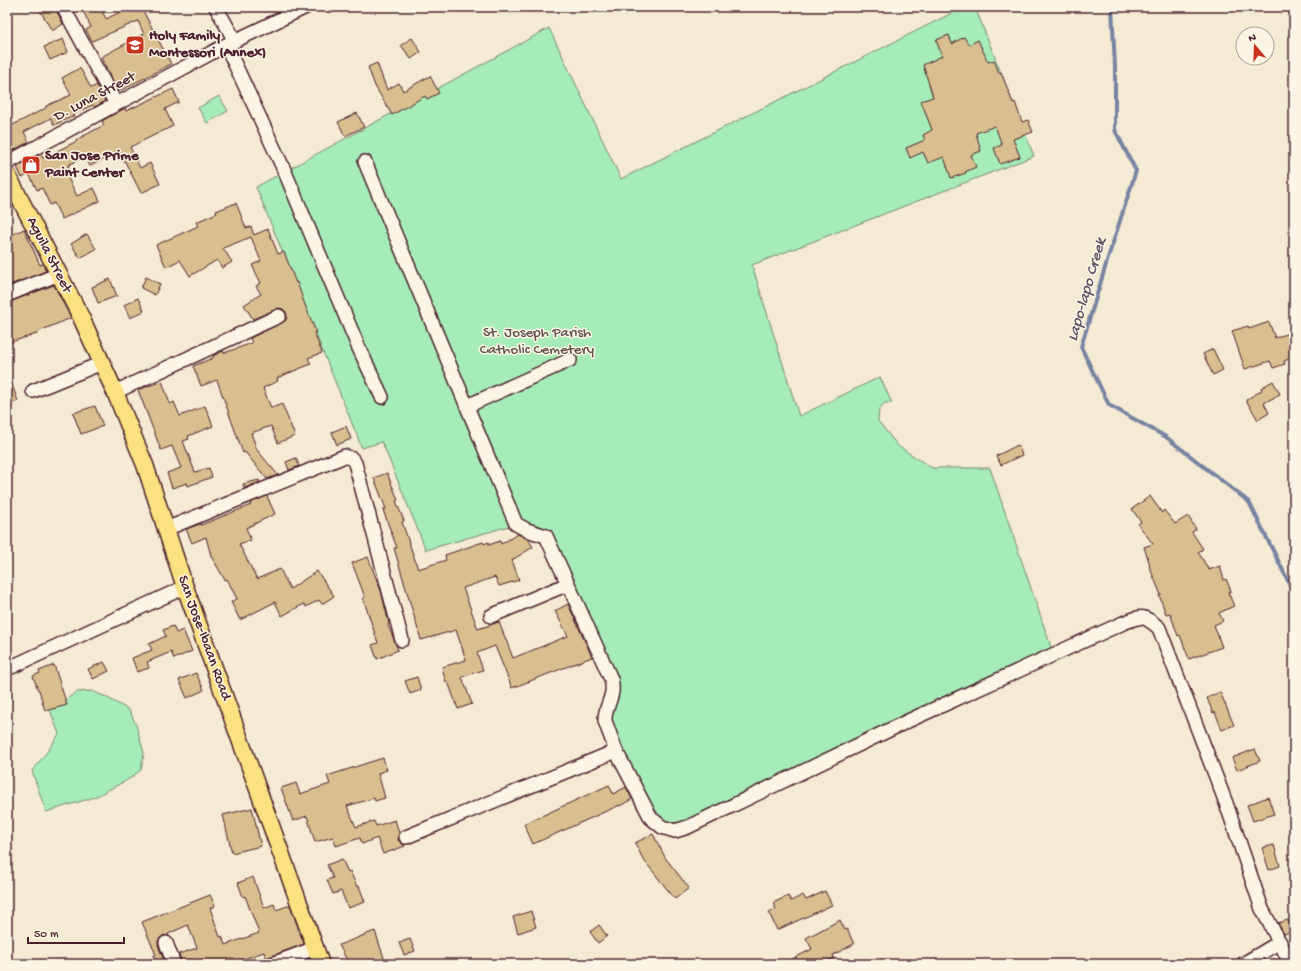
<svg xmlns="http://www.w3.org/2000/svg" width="1301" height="971" font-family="'Gochi Hand',sans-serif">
<rect width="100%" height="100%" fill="#f5ead4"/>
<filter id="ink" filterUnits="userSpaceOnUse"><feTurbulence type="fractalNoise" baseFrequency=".025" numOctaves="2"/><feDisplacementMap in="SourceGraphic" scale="8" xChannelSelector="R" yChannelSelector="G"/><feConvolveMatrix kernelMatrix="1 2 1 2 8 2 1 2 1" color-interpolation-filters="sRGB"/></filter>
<g filter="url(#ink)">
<!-- green -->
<path fill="#a5ecb8" stroke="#788672" d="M964 7H975L1034 156 752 265 799 416 880 377 892 403H885L879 409 878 421 898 446 932 468H990L1052 650 683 822 666 823 655 816 620 750 608 717 616 692 549 535 516 524 426 550 382 442 362 448 256 187 549 28 621 179Z
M219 96 228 111 207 123 198 108Z
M92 691 106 697 129 710 136 725 144 753 141 770 129 779 95 797 46 812 32 771 47 752 59 734 50 710 77 692Z"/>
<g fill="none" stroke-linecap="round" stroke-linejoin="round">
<!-- stream -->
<path stroke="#7684a2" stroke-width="4" d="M1112 7 1115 68V130L1136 171 1108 258 1081 347 1109 405 1166 437 1249 502 1294 593"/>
</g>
<!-- building -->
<path fill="#d9bf8f" stroke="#4a1f2b" d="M38 7H55L63 24 52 31Z
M81 7H100L106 19 130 7H141L171 64 118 92 101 57 144 34 138 21 92 41 86 30 91 27Z
M949 35 952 44 964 37 969 45 978 40 988 62 994 60 999 73 1001 72 1013 103 1015 102 1022 122 1028 120 1033 132 1013 139 1020 157 1000 164 994 148 1002 145 995 126 976 133 981 151 971 155 976 167 965 172 966 173 951 178 944 157 928 163 923 152 910 158 906 148 925 140 923 135 932 130 921 101 933 97 923 65 942 56 936 40Z
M412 38 421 52 411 59 401 45Z
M63 39 68 52 50 60 44 47Z
M377 63 387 90 399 83 403 91 430 76 439 93 427 99 425 96 392 115 375 86 368 67Z
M80 68 91 88 97 85 105 101 95 107 93 105 73 114 74 116 54 125 51 118 24 132 29 142 10 152 7 147V128L46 108V106L71 95 62 78Z
M173 89 179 102 165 109 173 126 130 147 140 168 150 163 160 184 141 193 120 152 119 153 118 152 90 166 85 157 68 165 70 171 66 174 77 196 94 188 100 201 62 219 54 203 50 205 42 188 37 190 29 174 22 178 17 167 41 154 43 158 77 141 76 140 104 125 102 121 125 108 126 111Z
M357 113 364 127 345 136 338 122Z
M236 203 246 228 251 227 254 235 268 229 278 254 284 252 296 283 297 282 305 305 316 332H314L322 353 308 358 311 364 277 378 278 381 263 388 271 408 282 404 295 436 278 443 271 426 251 433 257 450 278 475 267 479 245 452 243 453 217 380 201 386 193 366 213 358V356L223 351 224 353 252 343 250 338 282 323 286 320 287 316 286 312 283 309 279 308 253 319 244 305 261 294 256 286 261 283 252 265 261 261 251 237 223 248 232 262 222 268 217 260 190 276 180 260 166 267 156 245 198 226 196 222 217 213 216 211Z
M24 229 40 265 43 264 46 271 7 286V237Z
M87 234 96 249 80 258 71 244Z
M146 277 160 284 155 295 141 288Z
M110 279 117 296 98 303 92 287Z
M54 285 71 318 37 332V334L7 343V303Z
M138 298 144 311 130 318 124 305Z
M1269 322 1275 338 1294 331V357L1284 361 1285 364 1273 368 1270 361 1245 369 1232 331 1248 326 1249 329Z
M1213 349 1223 370 1213 375 1203 354Z
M7 374H8L18 401 7 405Z
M162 381 170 404 174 402 180 416 205 406 213 426 188 436 189 439 183 441 195 472 209 468 212 477 188 486 187 483 172 488 167 473 181 468 172 446 161 450 138 390Z
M1273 381 1280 394 1264 403 1269 413 1258 420 1246 400 1262 390 1261 388Z
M95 406 103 426 81 434 73 413Z
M346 426 351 439 337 445 332 432Z
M1018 445 1022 455 1001 465 996 456Z
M296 458 299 466 289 470 286 462Z
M387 473 398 500 396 501 404 521 402 522 418 569 446 560 445 555 483 542 484 544 489 542V545L500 541 501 544 518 534 528 539 533 547 512 560 519 580 499 586 495 577 463 588 478 629 499 622 513 658 568 636 555 611 568 604 592 657 512 688 495 646 477 653 483 670 462 677 472 704 458 709 448 682 446 683 442 667 466 660 456 630 421 640 394 548H397L383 510 386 509 374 478Z
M259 480 260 482 244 488 243 484Z
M267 496 275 514 246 528 251 540 239 544 257 579 280 569 290 589 317 571 334 596 322 604 319 600 306 607 304 604 282 616 275 602 240 620 231 602 237 599 227 579 225 580 211 556 206 537 192 543 186 529 200 524 201 525 251 505 250 503Z
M1150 496 1162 513 1164 510 1175 524 1188 516 1196 529 1192 532 1203 549 1198 552 1209 570 1220 566 1224 580 1226 579 1231 591 1228 592 1234 606 1219 613 1223 621 1214 625 1222 647 1189 659 1180 635 1178 636 1170 613 1166 614 1159 595H1161L1149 566 1150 565 1144 547 1153 544 1138 524 1141 522 1132 509Z
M368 557 381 591 389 624 388 625 398 650 377 659 372 645 378 643 363 598 365 597 352 563Z
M173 626 176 633 183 630 192 651 174 659 171 652 147 662 149 668 137 672 132 658 152 650 149 644 166 636 163 630Z
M104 662 109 671 93 679 88 669Z
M54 665 67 705 45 711 39 690H38L33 676 40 673 39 671Z
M196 673 204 690 187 698 179 680Z
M417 677 421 690 410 694 405 681Z
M1220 692 1234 725 1222 730 1215 712 1213 713 1207 698Z
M1255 749 1260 761 1237 770 1232 758Z
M383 758 387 770 378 773 385 798 375 801 374 798 347 806 356 827 374 821 376 826 395 820 399 833 398 840 401 843 405 846 383 854 377 838 362 844 360 838 336 846 333 837 315 842 307 816 293 821 281 788 296 783 300 794 330 784 327 776Z
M609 785 613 794 626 787 632 799 620 806V805L533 844 524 824Z
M1268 797 1274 814 1253 821 1247 805Z
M252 808 261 846 232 853 223 815Z
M653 834 666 859 689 888 675 899 643 859 635 843Z
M1274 845 1280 866 1269 870 1262 848Z
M342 859 348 872 350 871 357 887 359 886 365 902 348 908 341 891 333 894 327 880 333 878 327 865Z
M253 877 264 908 274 904 276 910 290 905 304 944 266 958 264 952 229 964H182L179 954 197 948 188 925 168 934 169 936 164 935 160 938 158 941V945L165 964H156L153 956 156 955 142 922 210 895 215 906 210 908 220 937 222 936 225 945 259 933 245 896 243 897 238 883Z
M825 891 832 905 777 930 769 913 776 909 773 903 788 896 791 901 803 895 806 900Z
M531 911 536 927 518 933 513 917Z
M840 920 845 930 847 929 854 944 833 955 834 958 823 964H783L812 949 806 938Z
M1288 920 1292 931 1284 934 1278 923Z
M599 925 607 936 598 943 590 932Z
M375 931 386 964H349L339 945Z
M410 939 415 951 404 955 399 943Z"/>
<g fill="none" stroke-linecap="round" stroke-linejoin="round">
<defs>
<path id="minor" d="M63 7 116 104
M216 7 235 41
M226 45 285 172 358 346 382 397
M365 162 516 524 527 530 546 536 568 584
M7 163 226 45 306 7
M7 295 59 274
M33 391 102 363
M115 392 279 316
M467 406 570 360
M166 529 345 456 352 459 355 463 402 640
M491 616 568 584 611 679C616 698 604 705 605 721L616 751 651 818 662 827 675 831 688 827 910 720 1123 623C1142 616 1143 614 1159 628L1226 803 1262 909 1291 964
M7 669 185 587
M406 837 616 751
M166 943 174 964
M272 964 315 948
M1243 964 1280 942"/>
<path id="major" d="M7 174 80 315 115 392 145 465 185 587 321 964"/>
</defs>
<!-- minor casing -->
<use href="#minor" stroke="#4a1f2b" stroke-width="16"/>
<!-- major casing -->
<use href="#major" stroke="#4a1f2b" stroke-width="19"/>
<!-- minor -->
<use href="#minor" stroke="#fcf5e5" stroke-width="13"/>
<!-- major -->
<use href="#major" stroke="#fbe180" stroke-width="16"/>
</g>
</g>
<!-- icons -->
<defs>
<symbol id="school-square" viewBox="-11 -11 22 22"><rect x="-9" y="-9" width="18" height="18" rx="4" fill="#c8321e" stroke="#fcf5e5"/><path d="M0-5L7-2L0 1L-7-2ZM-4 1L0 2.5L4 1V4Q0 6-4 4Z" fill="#fff"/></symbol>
<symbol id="shop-square" viewBox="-11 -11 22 22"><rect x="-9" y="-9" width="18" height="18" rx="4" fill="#c8321e" stroke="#fcf5e5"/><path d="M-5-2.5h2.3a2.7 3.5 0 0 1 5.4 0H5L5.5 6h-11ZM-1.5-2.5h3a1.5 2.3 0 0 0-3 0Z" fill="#fff"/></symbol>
</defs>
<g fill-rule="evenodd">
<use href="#school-square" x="124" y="34" width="22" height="22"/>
<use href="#shop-square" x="20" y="154" width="22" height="22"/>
</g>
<g text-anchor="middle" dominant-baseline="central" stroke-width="3" stroke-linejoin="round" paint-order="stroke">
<!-- poi labels -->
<g font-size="15" font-weight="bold" fill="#4a1f2b" stroke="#fcf5e5" text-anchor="start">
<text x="149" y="36">Holy Family<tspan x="149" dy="17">Montessori (Annex)</tspan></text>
<text x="45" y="156">San Jose Prime<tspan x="45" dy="17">Paint Center</tspan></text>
</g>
<!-- street labels -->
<g font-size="15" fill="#4a1f2b" stroke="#fcf5e5">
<text transform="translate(95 97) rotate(-28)">D. Luna Street</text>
<text transform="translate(49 255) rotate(63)">Aguila Street</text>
<text transform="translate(204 638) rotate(70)">San Jose-Ibaan Road</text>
</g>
<!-- park labels -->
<g font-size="15" fill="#61524e" stroke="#fcf5e5">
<text x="537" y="333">St. Joseph Parish<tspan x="537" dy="17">Catholic Cemetery</tspan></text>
</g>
<!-- water labels -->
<g font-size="16" font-style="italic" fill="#605166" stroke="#fcf5e5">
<text transform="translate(1088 290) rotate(-74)">Lapo-lapo Creek</text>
</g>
</g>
<!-- margin -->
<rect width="1301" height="971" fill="none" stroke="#fcf5e5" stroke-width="24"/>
<rect x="12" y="12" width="1277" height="947" fill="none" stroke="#4a1f2b" stroke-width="1.5" filter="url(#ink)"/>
<!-- north arrow -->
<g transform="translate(1255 46) rotate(341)"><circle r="19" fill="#fcf5e5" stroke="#b59f9b"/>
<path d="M0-3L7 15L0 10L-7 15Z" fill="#c8321e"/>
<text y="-6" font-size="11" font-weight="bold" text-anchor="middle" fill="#4a1f2b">N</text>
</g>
<!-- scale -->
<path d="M28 937v6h96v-6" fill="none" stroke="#4a1f2b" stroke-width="2"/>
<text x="34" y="937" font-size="12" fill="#4a1f2b" stroke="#fcf5e5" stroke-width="3" paint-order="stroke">50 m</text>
</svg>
